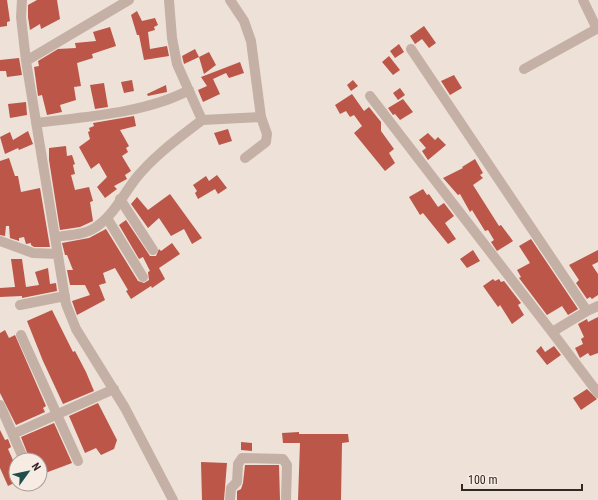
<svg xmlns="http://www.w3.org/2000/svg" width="598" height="500" font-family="'Roboto Condensed',sans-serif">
<rect width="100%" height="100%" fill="#eee1d8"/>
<!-- building -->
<path fill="#bb5649" d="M0 0H7L10 21 7 22V26L0 27Z
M37 0H57L60 19 41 29 40 24 30 30 28 17V5Z
M137 11 142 21 155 18 158 25 154 27 155 30 148 32 150 49 167 46 169 56 144 60 139 35H137L131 15Z
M424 26 436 43 429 48 422 39 415 44 410 36Z
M110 27 116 46 92 54 93 58 77 63 81 86 74 87 76 100 60 105 62 112 47 115 42 95 38 96 34 67 39 66 38 61 58 49 76 48 75 43 96 41 93 32Z
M399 44 404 52 395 58 390 51Z
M195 49 199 57 184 64 182 56Z
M209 52 216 65 204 74 199 57Z
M389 56 400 70 393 75 382 62Z
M19 58 22 75 7 77 6 71H0V60Z
M240 62 244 73 229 78 226 73 213 79 220 94 203 102 198 90 207 86 201 77Z
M454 75 462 88 450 95 441 81Z
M132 80 134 91 124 93 121 82Z
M353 80 358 86 351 91 347 85Z
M104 83 108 107 95 109 90 85Z
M166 85 167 92 148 96 147 94Z
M400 88 405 95 398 100 393 93Z
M352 94 364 111 369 107 381 122V131L394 149 389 153 395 163 385 171 354 133 362 126 354 115 350 117 346 111 340 114 335 105Z
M403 99 413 112 400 120 395 114 393 115 388 108Z
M26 102 27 115 10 118 8 104Z
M134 116 136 126 120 130 129 146 126 148 128 152 122 156 131 171 125 175 127 179 114 186 117 189 105 198 97 187 107 177 99 163 91 169 79 147 90 139 88 132 90 131 89 128 94 126 93 123Z
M228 129 232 141 219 145 214 133Z
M28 131 33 144 19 150 18 148 5 154 0 137 10 132 13 140Z
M428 133 435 140 438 137 446 145 428 160 422 151 426 148 419 140Z
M66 146 67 156 72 155 75 164 73 165 75 174 71 175 75 190 89 187 93 201 90 202 93 221 80 227 60 230 49 160V148Z
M9 158 15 176H18L21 192 40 188 50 247H34L31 245V243L26 244 24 237 19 238V241L10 238 9 226H6L5 236 0 235V161Z
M475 159 483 173 480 175 483 178 473 185 499 226 501 225 513 241 497 251 491 242 494 240 488 230 485 231 472 210 470 212 460 194 458 195 443 178 463 168 462 167Z
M217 175 227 188 218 194 215 189 198 199 195 193 197 191 193 185 206 176 209 181Z
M423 189 427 195 429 194 438 207 444 203 454 216 445 223 456 239 448 244 423 213 420 215 409 197Z
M170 194 202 238 192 244 184 229 171 236 159 218 148 228 131 204 137 197 148 210Z
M126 220 150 256H156L159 249 161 251 172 243 180 254 159 268 165 279 152 288 151 286 131 299 126 291 128 290 115 268 103 273 106 283 99 285 105 300 77 315 72 301 90 295 85 285H70L67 270H73L67 255H65L62 243 89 238 106 229 138 281 144 283 149 280 148 272 150 271 143 257 139 259 119 225Z
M531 239 578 309 568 315 562 306 547 315 519 278 521 277 517 270 530 263 519 246Z
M473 250 480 261 467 268 460 259Z
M598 250V262L592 265 598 274V295L592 299 590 297 587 299 576 283 579 280 569 265Z
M11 259H22L26 287 39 285 35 272 48 268 50 284 56 283 57 291 22 298V296L0 297V288L15 287Z
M493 279 495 281 499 279 501 282 504 281 521 303 518 305 524 315 512 324 500 305 498 307 483 286Z
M52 310 73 352 75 351 86 372 94 391 63 404 43 361 27 321Z
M598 317V353L590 356 588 353 580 358 575 348 583 344 581 339 584 337 578 324 587 319 588 322Z
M5 330 9 338 15 335 46 406 43 408 45 412 16 425 0 393V333Z
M541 346 545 352 554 346 561 355 547 365 536 351Z
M587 389 597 399 581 410 573 398Z
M98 403 117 440 114 449 101 455 96 448 85 453 69 416Z
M54 423 72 463 40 475V460H30L21 437Z
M0 430 5 440 8 439 11 447 8 449 16 467V482L8 486 0 468Z
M299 432V434H348L349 442 342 443 341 500H298L300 443H283L282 433Z
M241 442 252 443V451L241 450Z
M201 462 227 463 224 500H202Z
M245 465H279L280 500H237V491L241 489 243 483Z"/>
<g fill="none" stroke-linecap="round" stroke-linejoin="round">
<!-- minor -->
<path stroke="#c5b0a6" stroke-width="10" d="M22 0 21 17 26 61 66 304 76 329 125 408 173 500
M230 0 244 21 251 41 261 117 267 134 266 142 245 158
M583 0 597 29
M411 49 587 311 598 306
M26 61 129 0
M524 69 598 28
M370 96 552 332 587 311
M202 120 261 117
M36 123C84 117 147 113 189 90
M120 199 153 250
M107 218 143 277
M55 237C68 235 85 235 96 227 114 215 124 193 137 177 156 154 179 138 202 120L177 64 172 38 169 0
M0 241 33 253 58 254
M20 305 65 296
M552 332 598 393
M21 335 78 461
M0 405 24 460
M13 434 114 389
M230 500 231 488 237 482 238 464 242 458 283 459 287 465 286 500"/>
</g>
<!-- north arrow -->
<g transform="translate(28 472) rotate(57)"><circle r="19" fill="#f7ece4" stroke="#a89e98"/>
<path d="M0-3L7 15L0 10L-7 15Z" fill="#1f4f4c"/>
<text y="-6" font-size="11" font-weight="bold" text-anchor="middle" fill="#322826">N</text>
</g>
<!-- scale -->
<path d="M462 484v6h120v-6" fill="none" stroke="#322826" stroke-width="2"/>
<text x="468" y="484" font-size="12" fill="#322826" stroke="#f7ece4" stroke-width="3" paint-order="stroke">100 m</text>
</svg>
